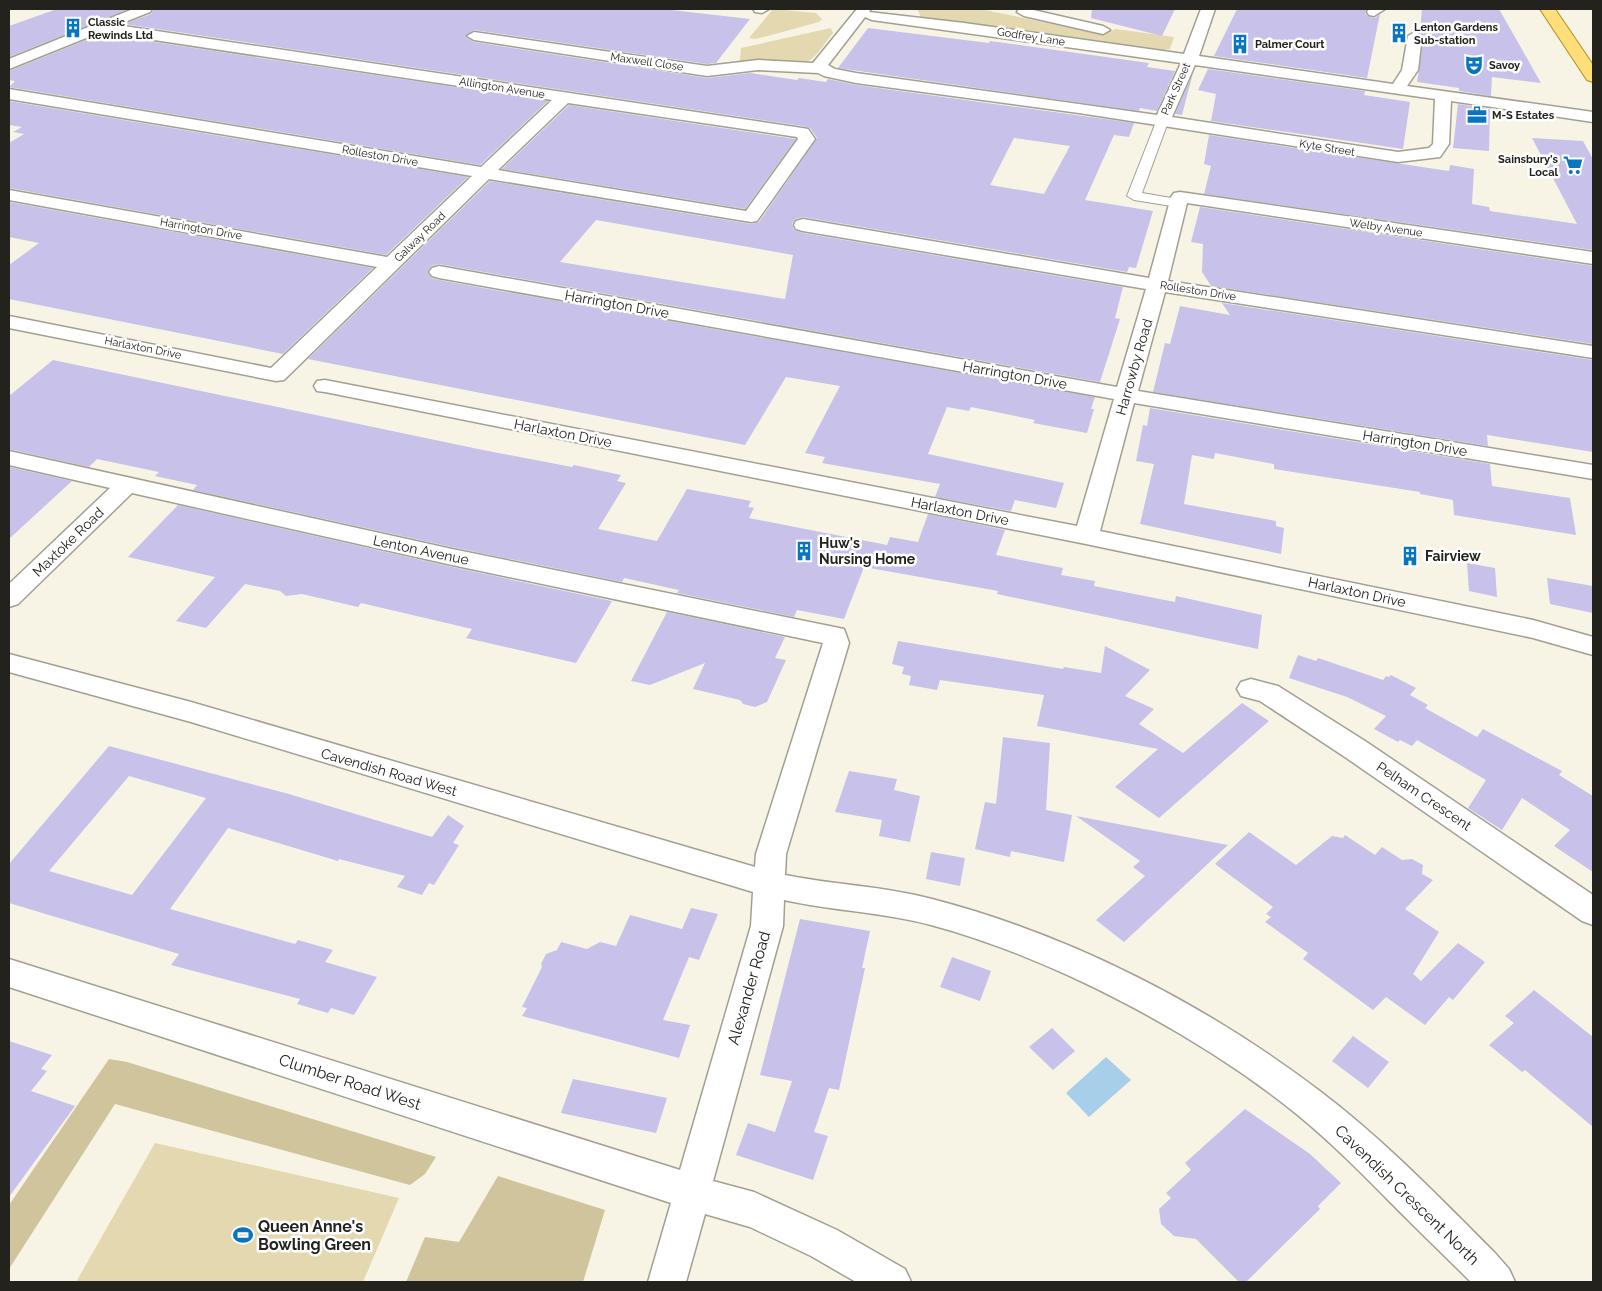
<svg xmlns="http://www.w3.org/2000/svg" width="1602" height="1291" font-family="Raleway,sans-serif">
<rect width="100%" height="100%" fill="#f8f4e5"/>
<!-- green -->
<path fill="#e3d8af" d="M773 9 816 13 822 19 819 22 756 39 749 38Z
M917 9H980L1101 34 1116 29 1174 37 1170 49 1157 51 922 19Z
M831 28 833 33C826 41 818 55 810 60 802 65 753 61 740 61L741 48Z
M155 1143 399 1198 363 1282H76Z"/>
<!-- forest -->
<path fill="#cfc49b" d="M109 1059 127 1062 436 1157 425 1174 410 1185 115 1104 9 1269V1205Z
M498 1176 605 1210 583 1282H406L425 1237 459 1242Z"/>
<!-- water -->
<path fill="#a8cfea" d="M1106 1057 1131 1080 1089 1117 1066 1093Z"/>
<!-- building -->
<path fill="#c8c1ea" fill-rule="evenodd" d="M57 9H129L9 57V26Z
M154 9H663L750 19 716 63 707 64 474 30 465 37 474 42 707 78 750 73 797 80 799 78 826 82 828 79 856 85 1134 123 1129 137 1114 135 1085 200 1153 211 1136 268 1129 267 1127 272 803 217 795 219 792 224 794 230 803 233 1123 287 1115 318 1120 319 1100 382 439 264 431 266 427 272 431 278 439 280 1095 397 1091 409H1094L1087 433 1033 423 1035 420 971 407 969 411 947 407 928 454 1064 483 1056 508 1015 500 1011 511 935 497 940 484 822 463 825 457 805 453 840 386 786 377 745 445 308 359 490 181 751 224 759 222 817 138 810 128 802 126 124 24 151 14ZM1014 138 1070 146 1044 194 990 185ZM596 220 793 255 785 299 560 262Z
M1092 9H1175L1162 36 1091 18Z
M1237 9H1367L1365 13 1369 17 1375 18 1380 14 1367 78 1214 56Z
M1422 9H1499L1541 83 1492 77 1491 96 1459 91V88L1417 82 1424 36 1420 33Z
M868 28 989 43 990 41 1149 63 1147 67 1175 71 1157 111 1140 108 1139 111 838 68Z
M101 34 548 101 480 165 9 87 15 81 9 80V71Z
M1208 69 1365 91 1364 95 1410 102 1403 149 1211 121 1216 94 1198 90Z
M1193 73 1182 115 1175 114Z
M9 101 468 177 386 255 9 188V143L24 134 13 132 22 127 9 125Z
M1458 104 1490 109 1489 151 1453 148Z
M569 105 796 139 745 209 502 169Z
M1209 135 1449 171 1450 165 1474 169 1472 204 1489 207 1490 211 1577 224 1532 138 1583 141 1593 159V250L1204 194 1211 166 1204 164Z
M9 202 373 268 283 354 9 299V265L39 243 9 237Z
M1200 207 1593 266V344L1211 286 1202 272 1203 244 1191 242Z
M1222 303 1593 360V452L1487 435 1488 446 1153 392 1165 343 1170 344 1180 306 1230 315Z
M53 360 478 449 572 467 574 465 621 475 617 481 626 483 598 529 657 541 687 489 751 501 748 507 754 508 749 518 887 545 890 537 918 542 928 514 1005 530 996 555 1063 568 1061 575 1095 581 1094 586 1175 602 1176 596 1262 615 1258 649 997 594 998 591 864 567 844 619 797 610 794 617 677 593 679 590 624 578 622 582 452 547 193 490 197 485 155 476 159 472 97 459 89 467 9 449V396Z
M1150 408 1490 464 1492 486 1570 498 1576 535 1454 515 1453 500 1420 494V492L1274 469V464L1215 453 1214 459 1192 455 1184 504 1276 521V526L1284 528 1281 554 1140 524 1154 464 1136 461 1143 425 1147 426Z
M9 467 72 481 9 539Z
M178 505 452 567 612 601 576 663 466 638 472 629 361 603 358 607 302 594 286 596 280 591 245 584 206 628 176 621 215 577 128 557Z
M1467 563 1495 568 1497 597 1469 591Z
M1547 578 1593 586V613L1550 604Z
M667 612 785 637 775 658 786 660 767 702 755 707 743 704 740 700 693 689 705 663 650 685 631 681Z
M898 641 1063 669 1064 667 1101 673 1105 646 1150 670 1125 696 1154 709 1139 724 1183 753 1242 703 1269 721 1159 818 1115 787 1158 749 1037 726 1044 695 940 680 937 690 909 685 911 676 902 674 904 667 892 664Z
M1298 655 1316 661 1318 658 1383 680 1386 676 1389 677 1391 675 1416 688 1410 695 1428 705 1425 708 1477 737 1483 729 1562 771 1559 775 1593 796V872L1554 846 1570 830 1522 798 1502 830 1468 808 1486 780 1417 740 1412 746 1400 740 1398 742 1374 729 1386 716 1347 697 1289 678Z
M1003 737 1050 743 1046 810 1072 815 1064 862 1011 851 1010 857 975 849 985 802 996 804Z
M109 746 289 794 432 837 448 815 464 826 453 843 459 845 434 885 429 883 422 895 397 887 405 876 339 859 338 861 228 828 170 909 295 944 298 940 333 950 325 962 377 977 354 1015 331 1008 328 1013 297 1004 300 999 171 965 179 954 9 903V864ZM129 776 206 798 132 895 49 871Z
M849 771 897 779 894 790 920 796 910 842 879 836 882 820 835 812Z
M1076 816 1228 845 1124 942 1096 920 1145 876 1133 867 1140 861Z
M1249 832 1296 865 1332 836 1343 838 1345 835 1375 855 1382 847 1402 860 1412 859 1423 865 1422 874 1433 880 1405 909 1439 932 1413 974 1421 981 1458 943 1485 962 1453 1000 1449 997 1425 1025 1386 997 1373 1010 1303 959 1308 953 1265 922 1271 917 1266 914 1273 907 1215 864Z
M931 852 965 858 960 886 926 879Z
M691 908 718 914 699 960 689 957 663 1020 690 1025 679 1058 522 1016 527 1008 522 1007 542 967 541 964 546 954 557 950 561 942 587 949 600 942 616 946 630 915 682 929Z
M800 919 870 931 862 968H865L839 1090 829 1088 814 1132 828 1136 813 1180 736 1155 748 1123 775 1132 792 1081 760 1075Z
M952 957 991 971 980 1001 940 987Z
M1534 990 1593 1037V1127L1525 1070 1522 1072 1489 1045 1514 1023 1505 1016Z
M1052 1028 1075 1051 1053 1070 1029 1047Z
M1353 1036 1389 1062 1368 1088 1332 1061Z
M9 1041 52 1055 41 1069 47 1071 31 1091 75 1106 9 1197Z
M573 1079 667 1098 656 1133 561 1113Z
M1245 1109 1310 1154 1341 1183 1318 1206 1320 1209 1246 1282H1239L1196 1239 1174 1236 1161 1224 1159 1209 1171 1198 1166 1193 1191 1170 1185 1163Z"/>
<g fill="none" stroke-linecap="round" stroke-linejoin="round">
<defs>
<path id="pedestrian" d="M1162 118 1168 122 1142 193 1183 200 1185 203 1183 206 1178 207 1134 200 1127 196 1156 122Z"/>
<path id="minor" d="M133 9H152L150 12 117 25 802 128 808 129 815 139 757 221 751 222 489 179 284 380 276 381 9 328V316L271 368 377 267 9 200V190L387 257 472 176 9 99V89L481 167 552 100 101 32 9 69V59ZM568 103 797 137 798 139 746 211 498 170Z
M753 9H769L762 13 755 12Z
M857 9H871L869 12 964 23 1184 54 1201 9H1215L1199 56 1393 84 1402 70 1408 36 1415 32 1422 36 1418 70 1407 86 1593 112V122L1451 101 1449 144 1440 157 1398 162 1079 113 856 83 824 76 818 73 758 70 707 76 474 40 467 36 474 32 707 66 758 60 813 63ZM865 17 872 20 1181 63 1157 115 856 73 835 69 828 65ZM1195 65 1435 99 1433 144 1429 148 1398 152 1172 117Z
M1019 9H1029L1103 26 1110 30 1103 34 1024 16 1017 12Z
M1369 9H1385L1374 16 1369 15 1367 12Z
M1180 192 1593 252V264L1187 203 1168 281 1593 346V358L1165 292 1138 391 1593 465V479L1134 403 1100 531 1533 620 1593 637V655L1533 638 1086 544 325 392 317 391 314 386 317 381 325 380 1077 526 1114 399 439 278 432 276 429 272 432 268 439 266 1117 387 1146 289 803 231 796 229 794 225 796 221 803 219 1149 278 1171 197 1174 193Z
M9 451 452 549 844 629 849 643 786 854 785 875C834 885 884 886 932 899 1071 935 1207 1005 1321 1092 1383 1139 1439 1197 1494 1252L1509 1269 1515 1282H1471C1450 1261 1428 1240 1407 1219 1372 1184 1338 1148 1299 1116 1201 1036 1054 958 931 925 883 912 833 911 784 900L783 926 713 1181 754 1192 837 1230 905 1269 911 1282H856L811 1256 750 1227 705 1214 686 1282H648L671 1203 9 987V959L680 1170 751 926 753 892 191 722 9 672V654L191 702 755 867 756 854 823 643 452 565 132 493 18 604 9 607V584L110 488 9 465Z
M1251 679 1278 686 1365 741 1593 895V925L1582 921 1345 757 1260 701 1241 696 1237 689 1241 682Z"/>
<path id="primary" d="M1540 9H1555L1593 65V82L1587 80Z"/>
</defs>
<!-- pedestrian casing -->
<use href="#pedestrian" stroke="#a39f91" stroke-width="2"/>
<!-- minor casing -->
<use href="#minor" stroke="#a39f91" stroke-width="3"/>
<!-- primary casing -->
<use href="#primary" stroke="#b18f1f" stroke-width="2"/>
<!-- pedestrian -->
<use href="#pedestrian" fill="#fff" fill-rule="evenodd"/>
<!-- minor -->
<use href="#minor" fill="#fff" fill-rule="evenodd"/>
<!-- primary -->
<use href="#primary" fill="#fedf79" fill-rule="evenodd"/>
</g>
<!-- icons -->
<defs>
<symbol id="building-bare" viewBox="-9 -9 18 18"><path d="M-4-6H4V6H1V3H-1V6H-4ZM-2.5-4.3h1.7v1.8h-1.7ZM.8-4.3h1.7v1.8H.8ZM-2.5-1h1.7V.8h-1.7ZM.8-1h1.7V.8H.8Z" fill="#0775c0" stroke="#fff" stroke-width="2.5" paint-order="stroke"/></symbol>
<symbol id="theatre-bare" viewBox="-9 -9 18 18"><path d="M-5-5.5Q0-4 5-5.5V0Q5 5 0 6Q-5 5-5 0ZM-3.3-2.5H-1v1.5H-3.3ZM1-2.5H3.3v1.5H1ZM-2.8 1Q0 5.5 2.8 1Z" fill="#0775c0" stroke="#fff" stroke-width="2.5" paint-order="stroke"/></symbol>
<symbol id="office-bare" viewBox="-9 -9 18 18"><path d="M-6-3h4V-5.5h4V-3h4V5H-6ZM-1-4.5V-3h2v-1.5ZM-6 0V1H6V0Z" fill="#0775c0" stroke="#fff" stroke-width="2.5" paint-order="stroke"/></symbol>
<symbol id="supermarket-bare" viewBox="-9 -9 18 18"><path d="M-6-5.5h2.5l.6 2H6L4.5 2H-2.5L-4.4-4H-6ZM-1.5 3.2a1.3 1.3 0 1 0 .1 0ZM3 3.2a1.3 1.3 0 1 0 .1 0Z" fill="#0775c0" stroke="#fff" stroke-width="2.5" paint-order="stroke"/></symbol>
<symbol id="stadium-bare" viewBox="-9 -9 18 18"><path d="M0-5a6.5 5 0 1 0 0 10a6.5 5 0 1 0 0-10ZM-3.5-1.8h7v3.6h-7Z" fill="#0775c0" stroke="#fff" stroke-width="2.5" paint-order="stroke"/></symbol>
</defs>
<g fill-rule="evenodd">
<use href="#building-bare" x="59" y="14" width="28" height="28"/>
<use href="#building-bare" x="1385" y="19" width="28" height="28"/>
<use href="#building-bare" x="1226" y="30" width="28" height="28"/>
<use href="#theatre-bare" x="1460" y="51" width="28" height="28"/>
<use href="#office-bare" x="1463" y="101" width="28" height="28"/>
<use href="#supermarket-bare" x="1559" y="151" width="28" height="28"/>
<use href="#building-bare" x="790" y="537" width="28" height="28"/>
<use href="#building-bare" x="1396" y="542" width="28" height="28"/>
<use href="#stadium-bare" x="229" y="1221" width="28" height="28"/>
</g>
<g text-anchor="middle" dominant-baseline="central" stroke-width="5" stroke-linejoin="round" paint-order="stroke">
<!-- far-poi labels -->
<g font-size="11" font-weight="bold" fill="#24221d" stroke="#fff" text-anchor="start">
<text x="88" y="22">Classic<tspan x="88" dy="13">Rewinds Ltd</tspan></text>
<text x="1414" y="27">Lenton Gardens<tspan x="1414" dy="13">Sub-station</tspan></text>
<text x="1255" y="44">Palmer Court</text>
<text x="1489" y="65">Savoy</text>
<text x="1492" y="115">M-S Estates</text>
<text x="1558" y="159" text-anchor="end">Sainsbury's<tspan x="1558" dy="13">Local</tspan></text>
</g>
<!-- far-street labels -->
<g font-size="11" fill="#24221d" stroke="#fff">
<text transform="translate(1031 37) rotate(9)">Godfrey Lane</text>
<text transform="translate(647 62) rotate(8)">Maxwell Close</text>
<text transform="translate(502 88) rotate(9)">Allington Avenue</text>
<text transform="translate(1176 89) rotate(-66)">Park Street</text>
<text transform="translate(1327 148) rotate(9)">Kyte Street</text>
<text transform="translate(380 156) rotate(10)">Rolleston Drive</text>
<text transform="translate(1386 228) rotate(8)">Welby Avenue</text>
<text transform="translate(201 229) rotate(10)">Harrington Drive</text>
<text transform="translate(420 237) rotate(-44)">Galway Road</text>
<text transform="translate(1198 291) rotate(9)">Rolleston Drive</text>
<text transform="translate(143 348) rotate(11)">Harlaxton Drive</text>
</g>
<!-- street labels -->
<g font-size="14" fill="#24221d" stroke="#fff">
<text transform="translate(617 304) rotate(10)">Harrington Drive</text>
<text transform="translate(1134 367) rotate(-74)">Harrowby Road</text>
<text transform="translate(1015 375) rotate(10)">Harrington Drive</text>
<text transform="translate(563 433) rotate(11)">Harlaxton Drive</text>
<text transform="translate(1415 443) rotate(9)">Harrington Drive</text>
<text transform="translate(960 511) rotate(11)">Harlaxton Drive</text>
<text transform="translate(68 542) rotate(-44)">Maxtoke Road</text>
<text transform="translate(421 550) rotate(12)">Lenton Avenue</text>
<text transform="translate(1357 592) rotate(12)">Harlaxton Drive</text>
<text transform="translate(389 772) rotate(16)">Cavendish Road West</text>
<text transform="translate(1424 796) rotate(34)">Pelham Crescent</text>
</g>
<!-- poi labels -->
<g font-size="14" font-weight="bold" fill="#24221d" stroke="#fff" text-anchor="start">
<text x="819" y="543">Huw's<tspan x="819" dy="16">Nursing Home</tspan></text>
<text x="1425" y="556">Fairview</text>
</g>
<!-- near-street labels -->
<g font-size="16" fill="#24221d" stroke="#fff">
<text transform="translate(749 988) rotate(-74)">Alexander Road</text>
<text transform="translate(350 1082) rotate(18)">Clumber Road West</text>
<text transform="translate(1407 1195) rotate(44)">Cavendish Crescent North</text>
</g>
<!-- near-poi labels -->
<g font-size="16" font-weight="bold" fill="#24221d" stroke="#fff" text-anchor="start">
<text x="258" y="1226">Queen Anne's<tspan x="258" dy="18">Bowling Green</tspan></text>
</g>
</g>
<!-- border -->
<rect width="1602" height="1291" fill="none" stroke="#24221d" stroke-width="20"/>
</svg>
